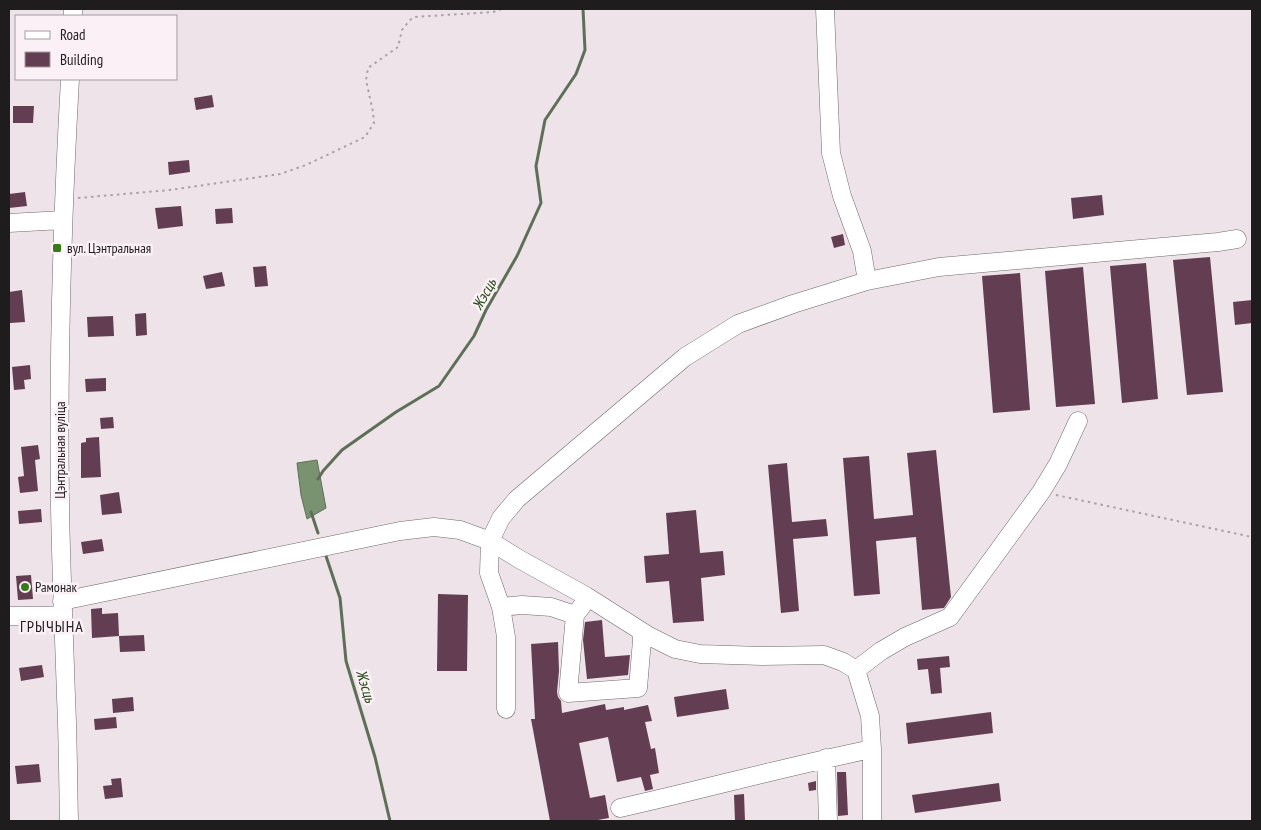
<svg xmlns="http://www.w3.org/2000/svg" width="1261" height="830" font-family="'PT Sans Narrow',sans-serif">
<rect width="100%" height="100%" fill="#ede3e8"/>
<!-- water -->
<path fill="#799370" stroke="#5e6f57" d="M317 460 326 508 307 519 301 495 297 463Z"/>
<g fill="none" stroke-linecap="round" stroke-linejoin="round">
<!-- stream -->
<path stroke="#5e6f57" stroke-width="3" d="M318 479 323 471 342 450 396 412 439 386 474 336 486 310 517 256 541 203 536 166 545 120 576 74 585 50 583 9
M311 512 318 533
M326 556 340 598 346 661 375 757 390 821"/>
</g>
<!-- building -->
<path fill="#633e52" d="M212 95 214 107 196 110 194 98Z
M13 106H34L33 123H13Z
M189 160 190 172 169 175 168 162Z
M25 192 27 206 9 208V194Z
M1102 195 1104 215 1073 219 1071 198Z
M181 206 183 226 158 229 155 208Z
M232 208 233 223 216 224 215 209Z
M843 234 845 245 834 248 831 237Z
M1210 257 1223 392 1187 395 1173 260Z
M1146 263 1158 399 1122 403 1110 266Z
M266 266 268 286 255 287 253 267Z
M1083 267 1095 404 1056 407 1045 271Z
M222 272 225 286 206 289 203 276Z
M1020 273 1030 410 993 413 982 276Z
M22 290 25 322 10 323 9 292Z
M1252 300V323L1235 325 1233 302Z
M146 313 147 335 136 336 135 314Z
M113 316 114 336 88 337 87 317Z
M30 365 31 379 24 380 25 389 14 390 12 367Z
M106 378V391L86 392 85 379Z
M113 417 114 428 101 429 100 418Z
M99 437 101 477 81 478V443L86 442V438Z
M38 445 40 459 35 460 38 491 20 493 18 477 24 476 21 447Z
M936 450 951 597 944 608 922 610 916 537 876 541 880 594 854 596 843 458 869 456 874 519 913 515 907 453Z
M787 463 792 522 826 519 828 536 793 539 799 611 781 613 768 465Z
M119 492 122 513 102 515 100 495Z
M41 509 42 522 19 524 18 511Z
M696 510 700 553 723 551 725 575 701 578 704 621 673 623 669 581 646 583 644 556 669 554 666 513Z
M102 539 104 551 83 554 81 542Z
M31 575 33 599 18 600 16 576Z
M438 594 468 595 467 671H437Z
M102 608V614L118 613 119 636 92 638 91 609Z
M602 620 605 657 630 655 628 675 587 679 583 640 585 622Z
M144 635 145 651 120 652 119 636Z
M558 642 559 671 557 692 558 697 561 701 562 713 605 704 606 710 624 707V710L648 705 652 721 645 722 651 749 655 748 659 773 650 775 653 789 645 791 641 777 617 782 608 737 579 743 590 798 605 795 609 818 592 821H550L531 719H535L531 644Z
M949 656 950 667 940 668 942 693 931 694 928 669 918 670 917 659Z
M42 665 44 677 21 681 19 668Z
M726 689 729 709 677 717 674 697Z
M133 697 134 711 113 713 112 699Z
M991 712 993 733 908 744 906 723Z
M116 717 117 728 95 730 94 719Z
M39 764 41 782 17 784 15 766Z
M837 772H846L848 815 838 816Z
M121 778 123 797 105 799 103 786 112 785 111 779Z
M816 781V790L809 791 808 783Z
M999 783 1001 801 915 813 912 795Z
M744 794 745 821H735L734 795Z"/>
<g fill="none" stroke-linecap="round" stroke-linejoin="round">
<defs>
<path id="minor" d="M825 9 831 153 842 196 862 251 867 281
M73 16V9
M9 223 63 220
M62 601 400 531 434 527 460 530 490 541 519 559 586 596 649 636 675 649 700 654 762 656 824 655 843 662 856 670 870 716 872 749V821
M501 607 522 605 551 607 575 615 582 606
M575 615 568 693 638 688 642 640 641 631
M9 616H42L63 615
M856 670 881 651 905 637 950 617 1041 492 1058 464 1078 421
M506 709V637L501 607 489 573 490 541 501 518 517 499 685 357 738 324 793 304 867 281 939 267 1218 242 1237 239
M826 758 828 821
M620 808C705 789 788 766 872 749
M69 821C68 780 68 738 66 697 64 633 61 569 60 505 58 363 62 220 70 79"/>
</defs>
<!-- minor casing -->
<use href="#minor" stroke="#71686c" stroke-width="19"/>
<!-- path -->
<path stroke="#a9a2a5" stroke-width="2" stroke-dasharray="2.5 4" stroke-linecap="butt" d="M78 198 170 190 280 174 306 165 365 137 374 123 373 112 366 80 368 68 398 47 402 30 409 21 414 17 493 12 502 9
M1056 495 1252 537"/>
<!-- minor -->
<use href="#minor" stroke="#fff" stroke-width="18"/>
</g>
<!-- markers -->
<g fill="#387a19" stroke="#faf0f5" stroke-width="2">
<rect x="52" y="243" width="10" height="10" rx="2.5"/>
<circle cx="25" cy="587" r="5"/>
</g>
<g text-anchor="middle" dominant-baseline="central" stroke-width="5" stroke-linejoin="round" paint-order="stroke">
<!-- poi labels -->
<g font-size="14" fill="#1f1c1d" stroke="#faf0f5" text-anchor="start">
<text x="67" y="248">вул. Цэнтральная</text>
<text x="35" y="587">Рамонак</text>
</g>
<!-- street labels -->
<g font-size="14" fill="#1f1c1d" stroke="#faf0f5">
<text transform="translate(60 450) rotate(-90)">Цэнтральная вуліца</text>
</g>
<!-- water labels -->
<g font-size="15" font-style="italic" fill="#264a18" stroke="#faf0f5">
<text transform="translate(484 294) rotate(-61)">Жэсць</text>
<text transform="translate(366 686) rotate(73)">Жэсць</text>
</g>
<!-- quarter labels -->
<g font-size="16" letter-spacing="1" fill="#1f1c1d" stroke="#faf0f5">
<text x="52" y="626">ГРЫЧЫНА</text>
</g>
</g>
<!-- border -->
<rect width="1261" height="830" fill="none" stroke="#1f1c1d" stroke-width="20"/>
<!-- legend -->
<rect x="15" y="15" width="162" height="65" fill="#faf0f5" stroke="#a29b9f"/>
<rect x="25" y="31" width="25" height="8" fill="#ffffff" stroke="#a29b9f"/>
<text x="60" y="40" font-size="15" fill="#1f1c1d">Road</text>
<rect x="25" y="52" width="25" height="15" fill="#633e52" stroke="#a29b9f"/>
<text x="60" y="65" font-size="15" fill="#1f1c1d">Building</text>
</svg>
